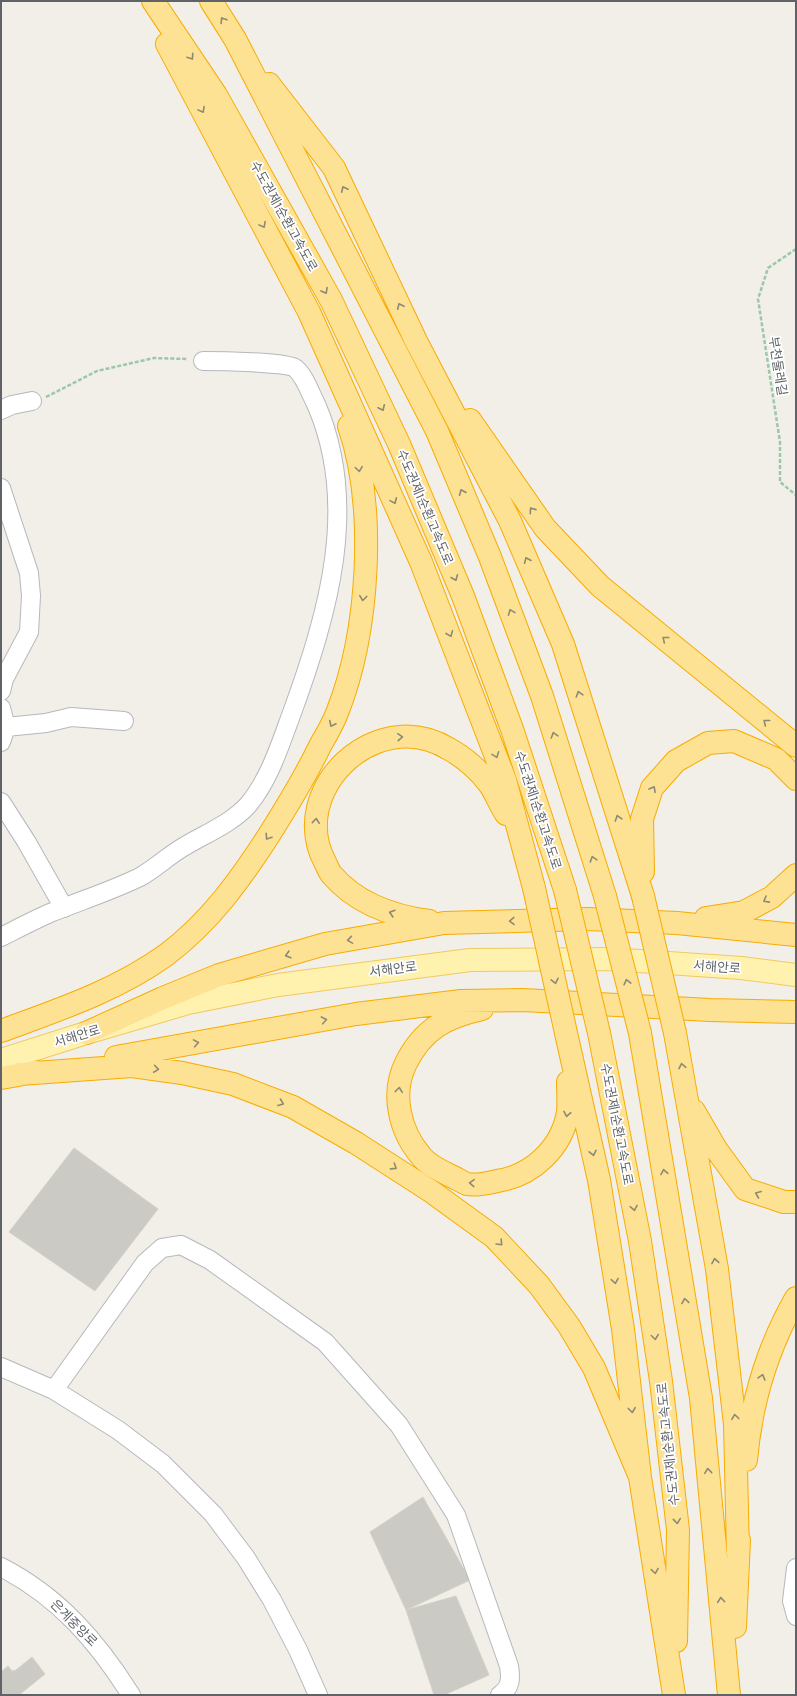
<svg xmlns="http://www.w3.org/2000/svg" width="797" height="1696" font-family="Karla,'Noto Sans KR',sans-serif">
<rect width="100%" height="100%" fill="#f1efe8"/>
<!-- building -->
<path fill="#cccac5" stroke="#d6d1c6" d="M74 1148 158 1209 95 1291 9 1232Z
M423 1497 470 1580 406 1610 370 1532Z
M456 1596 489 1675 444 1695H434L406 1610Z
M32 1657 45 1674 19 1695H1V1672L8 1666 12 1671 16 1670Z"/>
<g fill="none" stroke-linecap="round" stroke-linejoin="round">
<defs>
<path id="minor" d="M1 410 12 405 32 401
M1 488 29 573 31 596 29 632 4 679 1 691
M1 708 6 727 1 742
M6 727 46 723 71 717 124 721
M1 802 26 841 64 908
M1 937C17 929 34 920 50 913 80 901 111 891 140 877 156 868 169 855 185 846 205 834 232 823 248 805 270 779 281 742 293 710 328 613 360 505 316 404 310 393 305 376 295 368 288 362 217 361 203 361
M1 1367 54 1390 118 1430 163 1464 213 1514 246 1558 272 1600 298 1650 318 1695
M54 1390 145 1263 162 1248 181 1245 210 1260 325 1342 399 1425 456 1515 509 1666C511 1678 511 1688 500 1695
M1 1567C59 1597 97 1641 131 1695
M796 1568 792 1601 796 1616"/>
<path id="major" d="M1 1060 86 1033 188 1003 278 985 470 960 610 959 741 968 796 975"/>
<path id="highway" d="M153 1 216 95 331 300 399 444 463 596 512 729 565 890
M211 1 235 39 437 431 490 557 542 696 605 896
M167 44 309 312 421 562 505 780 534 888
M269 84 334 168 416 341 510 521 563 644 643 896
M470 420 545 528 600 586 796 746
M643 872 642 819 652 788 676 761 708 743 734 741 776 759 796 779
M706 918 744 912 772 897 796 875
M429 921C392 916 357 904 332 875 329 872 327 866 325 862 300 816 329 760 377 742 402 733 426 735 449 749 464 757 480 771 490 785 496 794 500 805 506 814
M482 1009C446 1017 423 1029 406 1063 391 1093 399 1130 421 1156 428 1165 441 1171 451 1176 456 1178 462 1182 467 1184 476 1186 488 1183 497 1181 532 1176 562 1148 568 1112 569 1103 568 1092 568 1082
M1 1031C58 1010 116 991 166 955 210 922 240 880 269 835 288 805 306 775 321 744 327 734 333 723 337 713 369 632 377 509 349 426
M86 1033 163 998 219 975 325 944 444 923 588 919 677 923 796 935
M566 1033 599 1180 623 1329 640 1477 674 1695
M599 1033 640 1241 661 1381 678 1530 676 1641
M640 1033 701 1398 729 1695
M675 1033 717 1269 735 1424 738 1554
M116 1057 356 1014 461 1001 523 1000 710 1010 796 1012
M20 1074 132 1066 182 1073 233 1084 293 1107 356 1143 432 1192 494 1237 539 1285 569 1326 594 1368 640 1477
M1 1078 35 1072
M694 1111 716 1149 745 1189 784 1202H796
M746 1460C751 1403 768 1347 796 1298
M735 1627 739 1540"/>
</defs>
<!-- minor casing -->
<use href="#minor" stroke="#b5b8bc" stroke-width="20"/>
<!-- major casing -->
<use href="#major" stroke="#f2c960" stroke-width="24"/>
<!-- highway casing -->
<use href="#highway" stroke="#f9ab00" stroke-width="24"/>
<!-- path -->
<path stroke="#9cc7a9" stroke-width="2.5" stroke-dasharray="4 2" stroke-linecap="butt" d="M796 249 768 268 758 299 780 442V482L796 495
M46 397 97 371 154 358 187 359"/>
<!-- minor -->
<use href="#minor" stroke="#fff" stroke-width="18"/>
<!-- major -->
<use href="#major" stroke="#fff2af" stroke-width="22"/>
<!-- highway -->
<use href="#highway" stroke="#fde293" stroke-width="22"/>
<defs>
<path id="highway-bridge" d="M534 888 566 1033
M565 890 599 1033
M605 896 640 1033
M643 896 675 1033"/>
</defs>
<!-- highway-bridge casing -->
<use href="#highway-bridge" stroke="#f9ab00" stroke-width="24" stroke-linecap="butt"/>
<!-- highway-bridge -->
<use href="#highway-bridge" stroke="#fde293" stroke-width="22"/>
</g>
<!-- one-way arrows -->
<defs><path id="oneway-chevron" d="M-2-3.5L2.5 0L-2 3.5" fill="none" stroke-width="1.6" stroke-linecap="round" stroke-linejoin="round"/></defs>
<g stroke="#8e8975">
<use href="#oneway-chevron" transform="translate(223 20) rotate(-122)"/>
<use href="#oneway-chevron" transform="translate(191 57) rotate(56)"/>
<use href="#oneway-chevron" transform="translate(202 110) rotate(62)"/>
<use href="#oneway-chevron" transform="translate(344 189) rotate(-115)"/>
<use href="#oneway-chevron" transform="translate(263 225) rotate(62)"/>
<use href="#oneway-chevron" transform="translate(325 291) rotate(61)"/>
<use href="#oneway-chevron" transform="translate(400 306) rotate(-115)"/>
<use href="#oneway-chevron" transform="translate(382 408) rotate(65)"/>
<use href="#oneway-chevron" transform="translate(359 469) rotate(82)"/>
<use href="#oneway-chevron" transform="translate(462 492) rotate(-113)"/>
<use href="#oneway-chevron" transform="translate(394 501) rotate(66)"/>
<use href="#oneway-chevron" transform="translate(532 510) rotate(-125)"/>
<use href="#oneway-chevron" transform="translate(527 560) rotate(-113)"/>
<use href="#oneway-chevron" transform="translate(455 578) rotate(67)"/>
<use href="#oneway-chevron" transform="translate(363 598) rotate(97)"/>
<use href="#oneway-chevron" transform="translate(511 612) rotate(-111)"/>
<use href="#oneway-chevron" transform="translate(450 634) rotate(68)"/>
<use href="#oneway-chevron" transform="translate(665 639) rotate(-141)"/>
<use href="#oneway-chevron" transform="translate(579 694) rotate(-107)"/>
<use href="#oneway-chevron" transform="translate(766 722) rotate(-141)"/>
<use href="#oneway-chevron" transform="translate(332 724) rotate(117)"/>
<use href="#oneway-chevron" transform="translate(554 735) rotate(-107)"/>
<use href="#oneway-chevron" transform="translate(400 737) rotate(-4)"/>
<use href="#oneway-chevron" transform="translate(496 755) rotate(69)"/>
<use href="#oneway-chevron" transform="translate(653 789) rotate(-61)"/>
<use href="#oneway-chevron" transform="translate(618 818) rotate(-108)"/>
<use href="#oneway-chevron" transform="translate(316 821) rotate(-84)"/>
<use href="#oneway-chevron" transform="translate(268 837) rotate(123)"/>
<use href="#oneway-chevron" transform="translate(593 859) rotate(-108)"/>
<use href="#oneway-chevron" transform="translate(766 900) rotate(151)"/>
<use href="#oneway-chevron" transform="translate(392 913) rotate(-163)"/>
<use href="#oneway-chevron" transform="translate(512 921) rotate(179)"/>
<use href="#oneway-chevron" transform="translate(350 940) rotate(171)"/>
<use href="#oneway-chevron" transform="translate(288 955) rotate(164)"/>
<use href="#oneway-chevron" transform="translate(555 981) rotate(78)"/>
<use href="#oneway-chevron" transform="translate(627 982) rotate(-104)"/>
<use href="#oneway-chevron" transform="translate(324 1020) rotate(-11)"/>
<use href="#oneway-chevron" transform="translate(196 1043) rotate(-10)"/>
<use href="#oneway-chevron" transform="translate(682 1066) rotate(-101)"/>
<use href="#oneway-chevron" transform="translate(156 1069) rotate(8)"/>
<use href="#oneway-chevron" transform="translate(399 1090) rotate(-83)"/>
<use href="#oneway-chevron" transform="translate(281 1103) rotate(21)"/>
<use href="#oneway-chevron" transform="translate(567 1114) rotate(101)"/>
<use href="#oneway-chevron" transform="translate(593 1153) rotate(78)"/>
<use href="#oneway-chevron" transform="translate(394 1167) rotate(33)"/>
<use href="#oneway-chevron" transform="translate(664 1172) rotate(-100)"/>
<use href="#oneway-chevron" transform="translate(472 1183) rotate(-177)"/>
<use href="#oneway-chevron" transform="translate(758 1194) rotate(-158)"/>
<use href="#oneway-chevron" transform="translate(634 1208) rotate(79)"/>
<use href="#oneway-chevron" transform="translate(500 1243) rotate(46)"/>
<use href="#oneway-chevron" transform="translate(715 1261) rotate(-100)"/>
<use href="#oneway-chevron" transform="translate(615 1281) rotate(81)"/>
<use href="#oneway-chevron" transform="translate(685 1301) rotate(-99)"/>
<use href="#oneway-chevron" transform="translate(655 1337) rotate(82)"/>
<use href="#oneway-chevron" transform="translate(762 1377) rotate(-74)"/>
<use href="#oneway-chevron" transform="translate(632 1410) rotate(83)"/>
<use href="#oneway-chevron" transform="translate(735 1417) rotate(-97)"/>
<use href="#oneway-chevron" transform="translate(708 1471) rotate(-96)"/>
<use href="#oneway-chevron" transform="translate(677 1521) rotate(84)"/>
<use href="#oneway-chevron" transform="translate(655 1571) rotate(81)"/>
<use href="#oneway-chevron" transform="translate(721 1600) rotate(-95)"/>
</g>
<g text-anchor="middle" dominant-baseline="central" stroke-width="3.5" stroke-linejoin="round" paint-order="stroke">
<!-- street labels -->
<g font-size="13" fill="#5f6368" stroke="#fff">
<text transform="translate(284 216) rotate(61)">수도권제1순환고속도로</text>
<text transform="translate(778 366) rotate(81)">부천둘레길</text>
<text transform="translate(425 507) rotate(67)">수도권제1순환고속도로</text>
<text transform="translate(538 810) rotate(72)">수도권제1순환고속도로</text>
<text transform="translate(717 967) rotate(4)">서해안로</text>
<text transform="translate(393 969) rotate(-7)">서해안로</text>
<text transform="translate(77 1036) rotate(-17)">서해안로</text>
<text transform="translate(617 1124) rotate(79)">수도권제1순환고속도로</text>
<text transform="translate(668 1444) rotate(-96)">수도권제1순환고속도로</text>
<text transform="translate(74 1623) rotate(45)">은계중앙로</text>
</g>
</g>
<!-- border -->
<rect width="797" height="1696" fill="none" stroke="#5f6368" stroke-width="4"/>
</svg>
